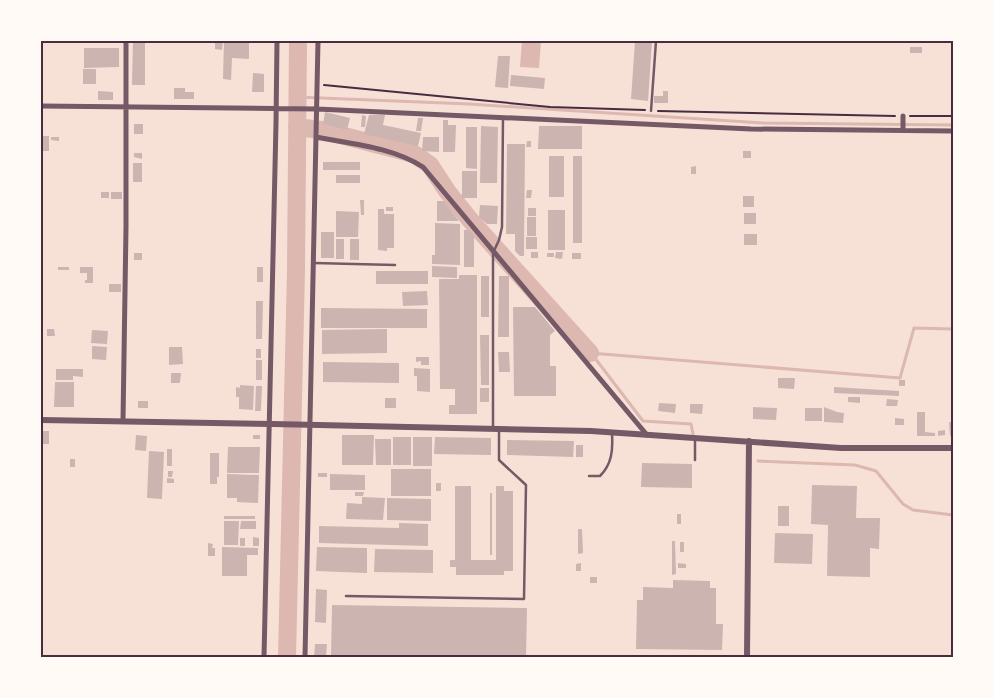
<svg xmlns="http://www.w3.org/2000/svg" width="994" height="698" font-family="Signika,sans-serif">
<rect width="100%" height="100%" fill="#f7e1d7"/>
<!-- water -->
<path fill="#dcb8b0" d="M522 41H541L539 68 520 67Z"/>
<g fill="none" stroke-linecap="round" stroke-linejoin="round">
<!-- stream -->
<path stroke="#dcb8b0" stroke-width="3" d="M297 97 469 104 763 123 953 125
M590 353 900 378 914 328 953 329
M591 353 643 421 691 424 693 434
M758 461 855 465 876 471 903 504 913 510 953 515"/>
<!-- river -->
<path stroke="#dcb8b0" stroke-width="18" d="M297 127 321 130 414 154 430 165 447 191 471 221 590 353
M287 657 296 270 298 41"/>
</g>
<!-- building -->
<path fill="#ccb4b1" d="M133 41H145V85H132Z
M215 41H223L222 50 215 49Z
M224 41H249V59L232 58 231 80 223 79Z
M635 41H652L648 101 631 99Z
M910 47H922V53H910Z
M84 48H119V67L84 68Z
M498 56H510L508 88 495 87Z
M83 69H96V84H83Z
M253 73 264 74V92H252Z
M511 75 545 78 544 89 510 86Z
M174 88H185V92H194V99H174Z
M98 91 113 92V100H98Z
M663 91H668V103H654V96H663Z
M325 112 350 118 347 130 323 124Z
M362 115 366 116 365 127H361Z
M369 115H385L383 125 421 133 418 146 364 134Z
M418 118H423L421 131H416Z
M443 120H448V125H456L455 152H443Z
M134 124H143V134H134Z
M481 126 498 127 497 183H480Z
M539 126H582V149H538Z
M466 127H477V169L466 168Z
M41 136H49V151H41Z
M51 137H59V141L51 140Z
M423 137H439V152L422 151Z
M527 141H531V147H526Z
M507 144H525L524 256H520L515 251V234H506Z
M743 151H751V158H743Z
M134 153H142V159L134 157Z
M549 156H564V197H549Z
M573 156H582V243H573Z
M323 162H360V170H323Z
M133 163H142V182H133Z
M696 166V174H691V167Z
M462 171H477V198H462Z
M336 175H360V183H336Z
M527 190H532L531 198H526Z
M101 192H109V198H101Z
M111 192H122V199H111Z
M743 196H754V207H743Z
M360 200H364V215H361Z
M437 201H444L459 221H437Z
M480 205 498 206 497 224H487L479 217Z
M386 207H393V211H386Z
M528 208H536V216H528Z
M378 209H384V214H394V248H387V251L378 250Z
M548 210H565V250H548Z
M336 211 359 212 358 237H336Z
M744 213H756V224H744Z
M527 217H536V236H527Z
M435 223 460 224V265L432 264V255H435Z
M464 230H469L474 235V267H464Z
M321 232H334V258H321Z
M744 234H757V245H744Z
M526 237H537V249H526Z
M336 239H344V259H336Z
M350 239H359V260H350Z
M531 252H538V258H531Z
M556 252H563L562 259 555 258Z
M134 253H142V260H134Z
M547 253H554V257H547Z
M572 253H581V259H572Z
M432 266 457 267V278L432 277Z
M58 267H69V270H58Z
M80 267H93V283H85V280H87V273H80Z
M257 267H263V282H257Z
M376 271H428V284H376Z
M459 275H477V414H449V405H455V389H440L439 279H459Z
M481 276H489V317H481Z
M499 276H509V337H498Z
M109 284H121V292H109Z
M427 291 428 305 403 306 402 292Z
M256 301H263L262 339H256Z
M513 307H535L555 331 550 335V366H556V396H514Z
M321 308 427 309V328H321Z
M47 329H54L55 336H47Z
M387 329V353L322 354V330Z
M92 330 108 331 107 344 91 343Z
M480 335H489V385H481Z
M92 346 107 347 106 360 92 359Z
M169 347H182L183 364 169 365Z
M256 349H261V358H256Z
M498 352H509L510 372H499Z
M416 357H429V365H421V361L416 362Z
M256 360H262V380H256Z
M323 362 399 363V383L323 382Z
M414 368 430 369V392L417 391V376H414Z
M56 369H83V377L73 376V380H56Z
M171 373H181L180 383H171Z
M778 378H795L794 389 778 388Z
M899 380H905V386H899Z
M55 382H74V407H54Z
M240 385 254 386 253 410 239 409V397H236V387L240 388Z
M256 386H262L261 411H255Z
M834 387 899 391V396L834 393Z
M480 388H489V402H480Z
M848 397H860V403L848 402Z
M385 398H396V408H385Z
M887 399 898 400 897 406H886Z
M138 401H148V408H138Z
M659 403 676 404 675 413 658 411Z
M690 404H703L702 414 690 413Z
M753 407 777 408 776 420 753 419Z
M824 407 837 412 844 413 843 423 824 422Z
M805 408H822V421H805Z
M917 412H925V432L935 433V436H917Z
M895 418 904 419V425H895Z
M949 422H953V436H950Z
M945 430V435L938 436V431Z
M41 431H49V444H42Z
M136 435 147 436 146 451 135 450Z
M253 435H260V439H253Z
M342 435H374L373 465H342Z
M393 437H411V465H393Z
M413 437H432V466H413Z
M435 437 491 438V455L434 454Z
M375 439H391V465H376Z
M507 440 574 441 573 457 507 455Z
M576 445H583V457H576Z
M228 447H260L259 473H227Z
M167 449H172V466H167Z
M149 451 164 452 162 499 147 498Z
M210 453H219V477H217V484H210Z
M70 459H75V467H70Z
M642 463 692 464V488L641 487Z
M391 469H431V496H391Z
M168 471H173L172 477H168Z
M318 473H327V477H318Z
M227 474 259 475 258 503 237 502V498H227Z
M330 474 365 475V490H330Z
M167 478 174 479V483H167Z
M436 483H441V491H436Z
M812 485 857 486 856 518H880L879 549 870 548V577L827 576 828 525 811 524Z
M455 486H471V560H496V486H504V491H513V571H504V575H456V567H450V560H455Z
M355 492H364L363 496H355Z
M490 493H492V555H490Z
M362 497 385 498 383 520 346 519 347 503 362 504Z
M387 498 431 499V521L387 520Z
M778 506H789V526H778Z
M677 514H681V524H677Z
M224 516H255V519H224Z
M224 521H239L238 545H224Z
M241 521H256V529H240Z
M399 523 428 524V546L319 543V526L399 528Z
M578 529H582L583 553 578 554Z
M775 533 813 534 812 564 774 563Z
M253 537 259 538V546H253Z
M240 538H245V546H240Z
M672 541H675L676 574 672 575Z
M680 542H684V552H680Z
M208 543 213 544 212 548H215V556H208Z
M222 547 258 548V555H247V576H222Z
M317 547 367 548V573L316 571Z
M375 549 433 550V573L374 572Z
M581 563V571H576V564Z
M678 563 686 564V568H678Z
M590 577H597V583H590Z
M673 580 710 581V588H716V624H723L722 650 636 649 637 600H643V587L673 588Z
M316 589 327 590 326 623 315 622Z
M332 605 527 608 526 657H331Z
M315 644H327L326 657H314Z
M590 655H616V657H590Z
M649 655H666V657H649Z"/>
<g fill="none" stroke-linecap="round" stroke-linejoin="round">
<!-- path -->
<path stroke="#4a2c40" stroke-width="2" d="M324 85 550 107 645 110
M658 111 895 116
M910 116H953"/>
<!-- service -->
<path stroke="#755966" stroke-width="2.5" d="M651 111 656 41
M314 263 395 265
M493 427V253L499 240 502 227 503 117
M695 440V460
M589 476H600C612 464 613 450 612 434
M346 596 524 599 526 485 499 460V431"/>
<!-- minor -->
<path stroke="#755966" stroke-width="5" d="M41 106 317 109 751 129 953 131
M903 130V116
M316 137C352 144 392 147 423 167L647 435
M123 421 126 227V41
M264 657 276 123 277 41
M305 657 318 41"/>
<!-- tertiary -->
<path stroke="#755966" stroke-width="6" d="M41 420 273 424 591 431 841 448H953
M747 657 749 441"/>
</g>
<!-- border -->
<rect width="994" height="698" fill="none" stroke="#fffaf5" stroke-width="85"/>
<rect x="42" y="42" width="910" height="614" fill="none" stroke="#4a2c40" stroke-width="2"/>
</svg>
